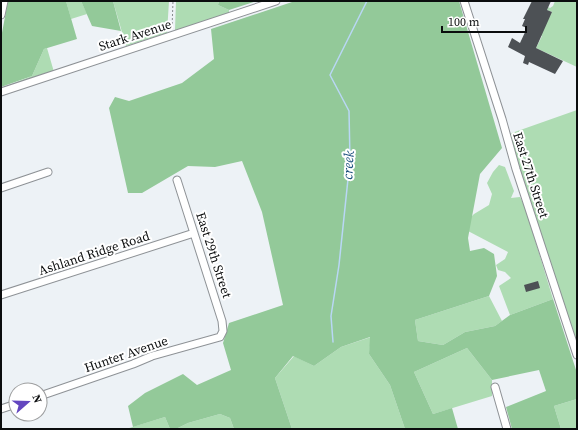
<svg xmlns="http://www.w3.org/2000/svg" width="578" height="430" font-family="'Source Serif 4',serif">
<rect width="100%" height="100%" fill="#edf2f6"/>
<!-- green -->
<path fill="#aedcb3" d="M66 1H81L87 14 71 19Z
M113 1H169L167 33 126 46Z
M176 1H219L218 5 229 10V14L177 31 175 30Z
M555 1H577V67L536 48 542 36 539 35 552 12 547 10 548 7 550 8 553 6Z
M47 48 54 72 5 88H1L32 76 44 49Z
M577 110V346L509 134Z
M499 165 505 167 514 191 511 198 520 197 525 207 553 299 510 315 499 286 511 278 505 272 498 270 496 265 505 259 508 252 468 231 467 221 474 214 489 205 492 194 487 183 493 172Z
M489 296 502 321 495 326 465 332 443 345 418 341 415 320Z
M371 337 369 354 390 385 405 429H292L275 378 294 356 314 366 341 347Z
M467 348 492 380V396L433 414 414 372Z
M577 399V429H561L554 406Z
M220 414 230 418 234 429 178 428 188 423Z
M165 417 170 429H126Z"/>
<!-- forest -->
<path fill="#93c999" d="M8 1H66L77 39 44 49 32 76 1 87V38Z
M81 1H113L121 31 92 26Z
M219 1H257L229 10 218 5Z
M295 1H459L502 148 480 174 468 238 470 251 484 248 494 254 497 276 489 296 415 320 418 341 443 345 465 332 495 326 510 315 553 299 577 373V399L554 406 561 429H512L506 407 546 391 539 370 492 380 467 348 414 372 433 414 452 408 458 429H405L390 385 369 354 370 337 341 347 314 366 293 356 275 378 292 429H234L230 418 220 414 188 423 178 428 170 429 165 417 133 427 128 406 145 393 183 374 197 385 231 370 223 343 229 323 283 305 262 212 242 161 215 167 188 166 142 193H128L109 108 115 97 129 101 182 83 214 59 211 29Z"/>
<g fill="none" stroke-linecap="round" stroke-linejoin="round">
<!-- stream -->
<path stroke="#b9d7f5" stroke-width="1.5" d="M333 342 331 316 339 265 350 160 349 111 330 75 367 1"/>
</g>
<!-- building -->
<path fill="#4d5155" d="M532 1H551L547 10 552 12 536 48 563 61 555 74 529 62 528 65 523 63 525 56 508 47 512 38 520 43 527 28 522 26 525 19H523Z
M538 281 540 288 526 292 524 285Z"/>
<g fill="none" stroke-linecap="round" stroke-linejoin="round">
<defs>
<path id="minor" d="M464 1 502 119 516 169 577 355
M1 15 4 1
M1 92 276 1
M1 188 48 172
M1 295 194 233
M495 387 507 429
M40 396 133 364 152 356 220 337 223 331 222 321 177 180
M1 409 16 404"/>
</defs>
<!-- minor casing -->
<use href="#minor" stroke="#8e9296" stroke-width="9"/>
<!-- path -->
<path stroke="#878b8d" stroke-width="1" stroke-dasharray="2 2" stroke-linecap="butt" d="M172 28 173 1"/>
<!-- minor -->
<use href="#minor" stroke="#fff" stroke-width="7"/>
</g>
<g text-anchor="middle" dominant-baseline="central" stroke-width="4" stroke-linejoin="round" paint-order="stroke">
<!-- street labels -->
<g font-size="13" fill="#0b0d0e" stroke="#fff">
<text transform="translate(135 35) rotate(-18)">Stark Avenue</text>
<text transform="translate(531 175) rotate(72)">East 27th Street</text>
<text transform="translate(94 253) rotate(-18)">Ashland Ridge Road</text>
<text transform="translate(214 255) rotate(72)">East 29th Street</text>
<text transform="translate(126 354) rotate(-19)">Hunter Avenue</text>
</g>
<!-- water labels -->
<g font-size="14" font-style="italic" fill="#1c507e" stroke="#fff">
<text transform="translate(348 165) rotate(-87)">creek</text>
</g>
</g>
<!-- border -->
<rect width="578" height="430" fill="none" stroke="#0b0d0e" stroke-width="4"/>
<!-- north arrow -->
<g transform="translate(28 402) rotate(70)"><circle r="19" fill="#ffffff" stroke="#9d9e9f"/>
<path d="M0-3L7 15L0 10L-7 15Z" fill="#6346bf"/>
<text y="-6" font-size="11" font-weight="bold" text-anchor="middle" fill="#0b0d0e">N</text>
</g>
<!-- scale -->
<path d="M442 26v6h84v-6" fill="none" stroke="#0b0d0e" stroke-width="2"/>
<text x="448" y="26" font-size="12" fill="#0b0d0e" stroke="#ffffff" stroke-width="3" paint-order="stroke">100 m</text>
</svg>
